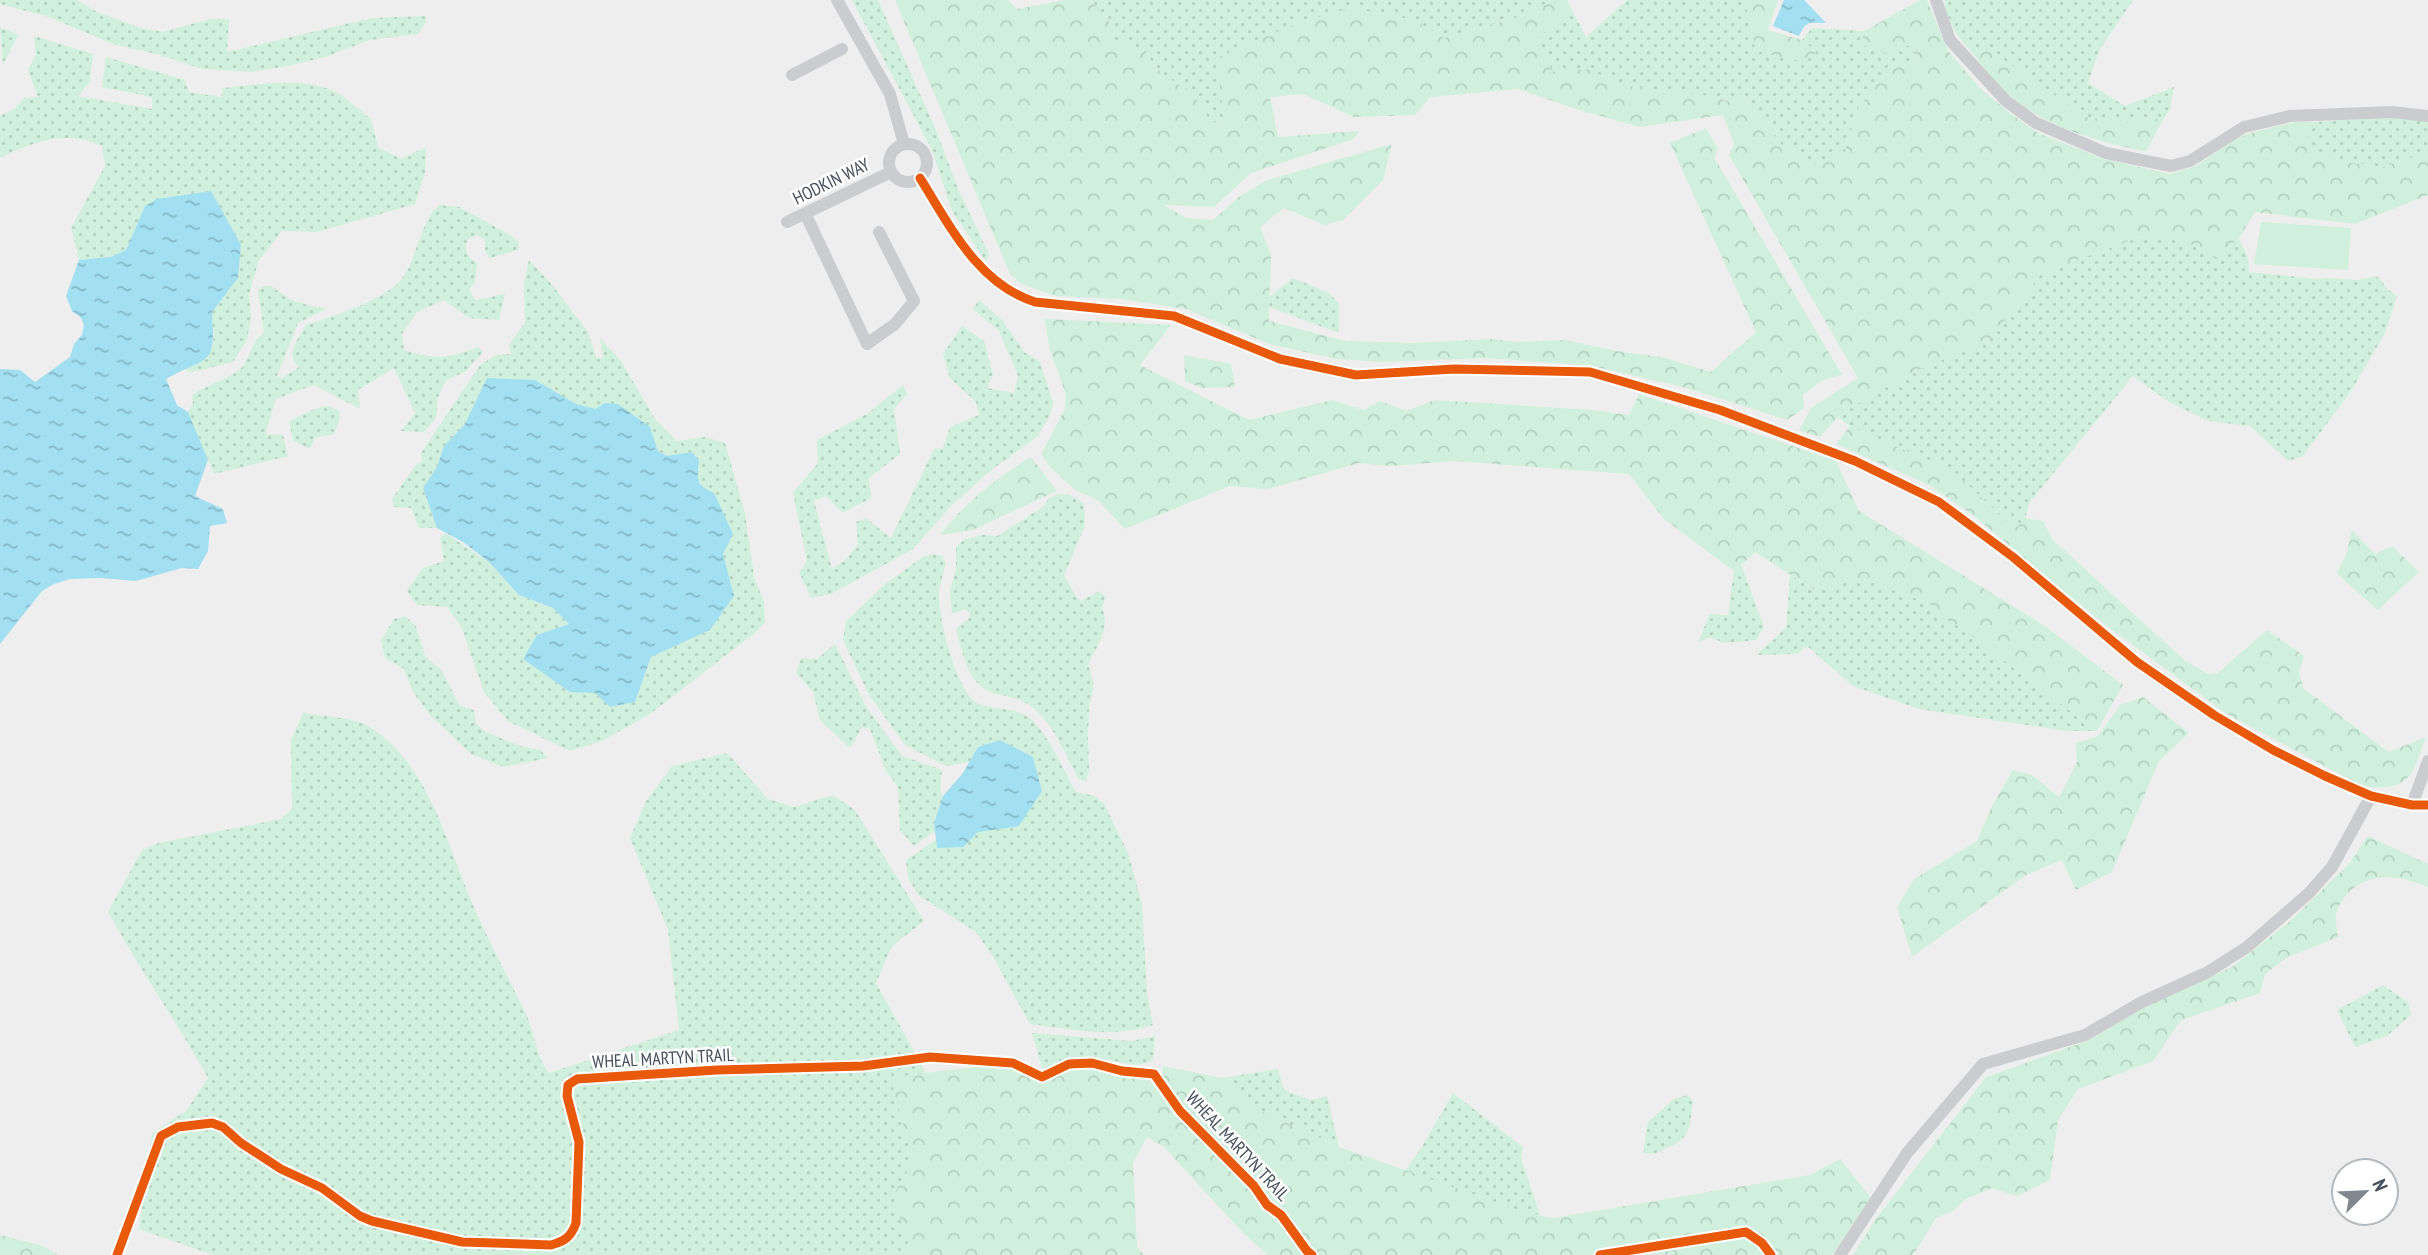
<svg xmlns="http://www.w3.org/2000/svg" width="2428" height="1255" font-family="'PT Sans Narrow',sans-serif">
<defs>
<pattern id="grass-dots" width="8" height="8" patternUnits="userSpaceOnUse" patternTransform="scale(1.75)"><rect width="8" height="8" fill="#d0f0dd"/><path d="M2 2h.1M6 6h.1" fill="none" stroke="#b4d0c0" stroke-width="1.8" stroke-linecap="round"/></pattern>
<pattern id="forest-crowns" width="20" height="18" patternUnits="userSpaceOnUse" patternTransform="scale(1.75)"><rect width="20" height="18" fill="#d0f0dd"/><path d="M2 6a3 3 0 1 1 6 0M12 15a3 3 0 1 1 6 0" fill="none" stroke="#b4d0c0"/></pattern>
<pattern id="water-ripples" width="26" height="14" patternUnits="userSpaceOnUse" patternTransform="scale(1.75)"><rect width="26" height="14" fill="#a2dff0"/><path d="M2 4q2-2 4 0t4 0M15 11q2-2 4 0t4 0" fill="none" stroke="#86b7c6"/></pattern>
</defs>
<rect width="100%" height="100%" fill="#efeeee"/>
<!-- grass -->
<path fill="url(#grass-dots)" d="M0 0H77L97 12 141 28 163 32 210 19H229L227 52 372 18 425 16 426 22 418 34 370 40 325 57 288 66 251 72 202 69 160 55 113 44 49 17 0 4Z
M852 0H878L936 130 958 189 989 254 986 261 953 213 932 150Z
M1089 0H1552L1522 16 1444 38 1414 20 1350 8 1225 126 1210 121 1192 92 1163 75 1142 49 1115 41 1108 18Z
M1627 0H1749L1747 11 1756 51 1816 52 1802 40 1812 28 1864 31 1861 45H1910L1918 64 1858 109 1844 155 1812 165 1781 144 1742 94 1734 103 1716 97 1615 84 1590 69 1553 72 1537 37 1573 12 1586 37Z
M1944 0H2133L2099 51 2088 83 2125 106 2174 87 2170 109 2164 118 2131 121 2088 118 1988 50 1969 49C1956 36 1947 19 1944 0Z
M0 27 18 35 3 65Z
M34 36 93 54 90 82 78 96 152 109V97L102 87 106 57 185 80 189 92 221 97 223 88C258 85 298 77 331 90 346 96 359 110 371 119L378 147 401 159 426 147 425 173 415 204 317 232 282 231 258 262 249 295 251 317 247 340 233 362 189 373 186 369C219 354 214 345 212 312L238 278 241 245 145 206 126 250 111 257 79 260 71 228 105 166 102 146C66 129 33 142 0 158V116L14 109 24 98 38 97 28 69 36 55Z
M2396 116 2428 121V152L2383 167 2335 161 2303 143 2316 122Z
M440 205 459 207 507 233 519 242 518 250 490 258 485 251V240L477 235 467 240C464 252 467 256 477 263L475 282 469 290 476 300 505 294 499 320 469 318 444 300 417 312 402 334 404 350C436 360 447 359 478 347L483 352 465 372 446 380 438 397 436 418 424 432 401 431 415 413 394 368 358 390 360 409 314 385 276 399 265 434 283 435 288 456 214 474 188 412 193 404 192 395C206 386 224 380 238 371 251 361 250 341 264 333L258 290 264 286H271L291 300 315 307 328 308 298 323 277 376 282 378 299 367C284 354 298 340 306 325 332 316 381 302 400 281 418 261 419 220 440 205Z
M2159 236 2189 243 2216 259 2239 238 2248 258 2249 272 2319 279C2331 276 2343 280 2356 280 2364 280 2370 276 2379 277L2386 288 2397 296 2384 335 2351 391 2303 456 2288 461 2250 426 2208 421 2169 402 2133 376 2030 502 2025 518 2016 530 1954 472 1850 426 1838 417 1866 398 1924 367 1988 342 2042 273 2137 238Z
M529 260 553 286 588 332 596 357 603 359 600 338 621 361 655 419 677 441 705 437 725 443 745 513 754 576 764 603 765 622 756 632 650 714 602 741 570 751 508 721 484 692 461 626 447 607 417 605 407 591 423 568 444 561 440 538 445 533 489 562 519 595 553 608 569 624 538 635 523 659 570 692 595 693 610 707 635 702 651 657 710 630 734 596 703 488 698 478 699 461 692 452 667 456 658 451 650 427 576 405 535 380 475 406 465 424 444 446 437 467 423 488 437 528H419L411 508 394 507 392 499 415 466 422 461 421 453 480 365 496 355 511 354 509 345 525 322 524 283Z
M1293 278 1329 293 1339 304V333L1269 307 1270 296Z
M979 300 1002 320 1024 352 1040 362 1053 402 1051 413 1038 436 990 471 951 506 913 549 831 594 811 598 799 572 807 561 793 493 818 463 817 440 867 414 903 385 907 394 894 409 900 454 869 478 871 498 843 513 826 496 814 501 832 569 847 559 858 544 856 522 866 518 891 538 934 449 943 448 950 427 979 415 976 402 950 378 943 354 962 326 984 341 993 374 987 388 1014 393 1018 376 999 331 973 309Z
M329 406 339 411 340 419 334 434 315 438 310 449 293 440 289 422C303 414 313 408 329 406Z
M1058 494 1070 495 1084 504 1085 525 1064 576C1072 584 1072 595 1081 601L1099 591 1106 597 1102 608C1111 627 1097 647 1088 664L1094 684 1089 707 1088 737 1089 770 1086 782 1078 778C1066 756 1055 727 1035 709 1024 700 1014 698 1001 695 967 688 964 657 956 629L969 618 970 613 965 609 952 614 950 591 956 570V547L965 539 983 535 997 536 1043 507 1049 498Z
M934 554 942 556 946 563C944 573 939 584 939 595 938 617 957 695 979 704 998 711 1019 706 1034 722 1052 741 1063 770 1076 792L1095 796 1104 804 1128 853 1142 904 1147 993 1153 1025C1114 1039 1070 1029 1030 1024L993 957 976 932 918 895 908 878 906 860 936 840 937 848 978 832 1042 791 1033 757 1000 740 978 747 970 762 946 766 905 745 868 693 843 640 846 621 884 585 924 556Z
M1741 564 1764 627 1756 640 1724 643 1710 637 1698 642 1710 614 1728 615 1734 571Z
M1790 575 1813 589 1864 579 1928 603 2097 731H2068L1919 709 1853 686 1807 646 1797 654 1756 655 1786 628Z
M405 616 416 626 425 656 442 671 459 705 474 710 476 724 486 732 520 746 540 750 548 758 503 767 471 754 430 715 413 692 404 669 385 658 381 640 394 619Z
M835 644 865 705 902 756 942 770 940 789 943 796 934 823 935 831 914 846 900 830 898 787 886 771 870 729 862 727 850 748 820 720 813 692 796 673 801 658 817 659Z
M303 713C319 716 352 717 366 725 431 762 448 851 477 914 492 948 510 981 526 1014 535 1033 536 1057 549 1073L679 1030 668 930 630 838 646 801 672 766 727 753 768 799 794 807 833 795 855 810 924 921 892 946 876 983 956 1127 1062 1255H213L139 1229 152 1133 186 1111 208 1078C176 1021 139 968 108 912L142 850 159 843 281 819 292 809 291 741Z
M2383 985 2408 1002 2411 1015 2387 1036 2355 1047 2337 1010Z
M1032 1033 1132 1041 1155 1036 1153 1060C1136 1070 1121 1061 1103 1059 1081 1057 1062 1061 1043 1071Z
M1278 1069 1284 1090 1311 1100 1327 1096 1339 1147 1257 1109 1222 1078Z
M1453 1093 1523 1147 1521 1158 1540 1215 1524 1212 1405 1171 1422 1147Z
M1688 1095 1693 1102C1689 1129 1692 1137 1665 1149 1657 1153 1653 1155 1643 1153L1648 1122 1674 1099Z"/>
<!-- forest -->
<path fill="url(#forest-crowns)" d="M895 0H1008L1017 9 1065 0H1089L1108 18 1115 41 1142 49 1163 75 1192 92 1210 121 1224 126 1217 58 1295 24 1350 8 1414 20 1444 38 1522 16 1552 0H1567L1573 12 1537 37 1553 72 1590 69 1616 84 1716 97 1733 103 1741 93 1781 144 1812 165 1844 154 1858 109 1889 65 1918 63 1910 45 1887 54 1861 45 1864 31 1920 0H1927L1948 51 1981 89 2011 114 2038 133 2104 159 2170 174 2196 166 2235 139 2251 133 2295 122H2316L2304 143 2336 161 2383 167 2428 152V195L2355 224 2255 212 2239 238 2216 259 2189 243 2159 236 2137 238 2042 273 1988 342 1924 367 1866 398 1838 417 1820 437 1799 430 1811 408 1858 378 1729 155 1734 144 1723 115 1639 127 1573 108 1518 89 1430 97 1415 115 1354 117 1303 94 1270 97 1278 137 1359 131 1354 139 1251 173 1214 207 1164 205 1186 218 1213 220 1240 196 1267 180 1392 144 1383 180 1343 220 1325 225 1284 208 1260 227 1271 255 1269 321 1345 341 1413 343 1493 339 1515 342 1565 340 1622 352 1662 357 1711 372 1756 332 1670 143 1706 128 1717 147 1715 159 1842 375 1823 380 1803 395 1804 408 1787 420 1687 388 1593 366 1488 358 1383 362 1337 359 1269 344 1186 309 1122 299 1055 296 1022 284 1010 274Z
M1749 0H1778L1768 30 1802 40 1816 52 1805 62 1756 51 1747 11Z
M1969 49H1988L2088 118 2131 121 2164 118 2146 151C2097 142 2042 126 2004 91 1991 79 1981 63 1969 49Z
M1045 319 1171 325 1140 365 1249 420 1332 400 1363 410 1380 401 1406 411 1435 400 1593 410 1629 415 1639 394 1836 461 1859 511 2045 626 2123 685 2097 731 1928 603 1864 579 1813 589 1755 552 1734 571 1664 519 1629 474 1455 461 1390 466 1359 463 1268 489 1230 486 1125 529 1098 500 1075 490 1050 467 1041 454 1065 409 1066 395 1049 347Z
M1184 355 1231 364 1235 387 1202 388 1185 381Z
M1850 426 1954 472 2015 529 2025 518 2043 521 2052 539 2184 660 2208 674 2218 673 2267 630 2304 656 2299 672 2304 689 2389 752 2426 737C2412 777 2409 792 2362 786L2227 714 2099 620 1973 515 1929 485 1836 444Z
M1031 457 1057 491 973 530 940 535C965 502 996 479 1031 457Z
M2352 530 2375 554 2392 546 2419 572 2378 610 2337 574 2347 552Z
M2143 697 2189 733 2159 761 2112 872 2076 890 2062 860 2026 875 1912 957 1897 907 1914 879 1977 841 1991 808 2013 770 2032 775 2059 797 2077 762 2076 743 2098 736 2120 705Z
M2368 836 2428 864V887C2400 876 2374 871 2350 891 2344 897 2338 905 2336 915 2335 921 2337 930 2338 937L2286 958 2265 974 2260 993 2181 1020 2153 1061 2078 1089 2058 1120 2050 1180 2017 1196 1992 1188 1966 1199 1953 1211 1936 1218 1913 1255H1853L1875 1220 1986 1077 2087 1041 2147 1006 2232 967 2289 922 2349 864Z
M994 1065 1011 1068 1041 1082 1067 1071 1088 1068 1126 1077 1162 1078 1163 1066 1222 1078 1257 1109 1339 1147 1524 1212 1553 1218 1810 1175 1840 1159 1871 1198 1832 1255H1268L1244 1234 1164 1147 1147 1137 1133 1163 1137 1247 1144 1255H912L893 1196 913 1161 890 1077Z
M0 1235 43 1246 58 1255H0Z"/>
<!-- pitch -->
<path fill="#d0f0dd" d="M2261 222 2351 228 2348 270 2254 264Z"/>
<!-- water -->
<path fill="url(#water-ripples)" d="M1784 0H1804L1826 23C1810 23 1806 20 1799 36L1773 26Z
M211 191 241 245 238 278 212 312C216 368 209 355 166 379L177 405 188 412 208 460 195 496 223 509 227 523 210 526 208 551 198 569 182 568 136 581 101 578 70 579 54 584 42 591 0 644V369L20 370 35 382 70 357 74 344 82 335 84 325 81 318 72 311 66 296 79 260 111 257 126 250 145 206 157 199Z
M487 378 535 380 576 404 595 409 605 403 618 404 650 427 658 451 667 456 692 452 699 461C697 480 696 485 714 493L733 534 723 554 734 596 710 630 651 657 635 702 610 707 595 693 570 692 523 659 537 635 569 624 553 608 519 595 489 562 463 542 437 528 423 488 437 467 444 446 465 424Z
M1000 740 1033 757 1042 791 1019 826 978 832 963 847 937 848 934 823 943 796 963 773 978 747Z"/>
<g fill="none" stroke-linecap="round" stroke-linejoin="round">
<!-- minor -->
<path stroke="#cacccf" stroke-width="12" d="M837 0 890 94 904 144
M1936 0 1950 40 2006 101 2036 123 2106 153 2171 166 2190 161 2244 127 2290 116 2392 112 2428 116
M792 75 842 49
M889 163a19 19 0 1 1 38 0a19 19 0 1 1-38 0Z
M920 178C950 226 978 284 1035 302L1174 316 1280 359 1356 375 1454 369 1590 372 1720 410 1855 461 1939 502 2013 557 2137 662 2214 715 2273 750 2325 776 2371 796 2412 805H2428
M805 213 867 344 895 324 914 301 879 232
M787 222 891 172
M2412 805 2428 761
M1840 1255 1907 1153 1983 1064 2085 1035 2142 1002 2208 972 2247 947 2309 893 2332 867 2371 796"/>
<defs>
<path id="cycleway" d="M920 178C950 226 978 284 1035 302L1174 316 1280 359 1356 375 1454 369 1590 372 1720 410 1855 461 1939 502 2013 557 2137 662 2214 715 2273 750 2325 776 2371 796 2412 805H2428
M117 1255 161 1136 178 1127 212 1123 223 1127 241 1143 281 1169 322 1188 360 1216 372 1221 462 1242 551 1245C565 1241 571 1237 576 1223L579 1142 567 1096 568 1085 577 1079 717 1070 863 1066 930 1057 1013 1063 1042 1077 1069 1064 1092 1063 1122 1071 1154 1074 1180 1111 1254 1186 1267 1205 1281 1215 1307 1251 1312 1255
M1600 1255 1746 1232 1762 1243 1771 1255"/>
</defs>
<!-- cycleway casing -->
<use href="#cycleway" stroke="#fff" stroke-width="13"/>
<!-- cycleway -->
<use href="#cycleway" stroke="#e8590c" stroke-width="9"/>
</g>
<g text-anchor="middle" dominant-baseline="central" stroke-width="5" stroke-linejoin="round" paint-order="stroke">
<!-- street labels -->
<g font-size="18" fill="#44505c" stroke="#fff">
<text transform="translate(831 181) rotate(-26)">HODKIN WAY</text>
<text transform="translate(663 1058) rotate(-3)">WHEAL MARTYN TRAIL</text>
<text transform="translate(1238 1146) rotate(47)">WHEAL MARTYN TRAIL</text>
</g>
</g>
<!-- north arrow -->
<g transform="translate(2365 1192) rotate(66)"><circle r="33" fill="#ffffff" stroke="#b4b9be" stroke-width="2"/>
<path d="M0-5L12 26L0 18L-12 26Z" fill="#80878f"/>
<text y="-10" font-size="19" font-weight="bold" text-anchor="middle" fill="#44505c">N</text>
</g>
</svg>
